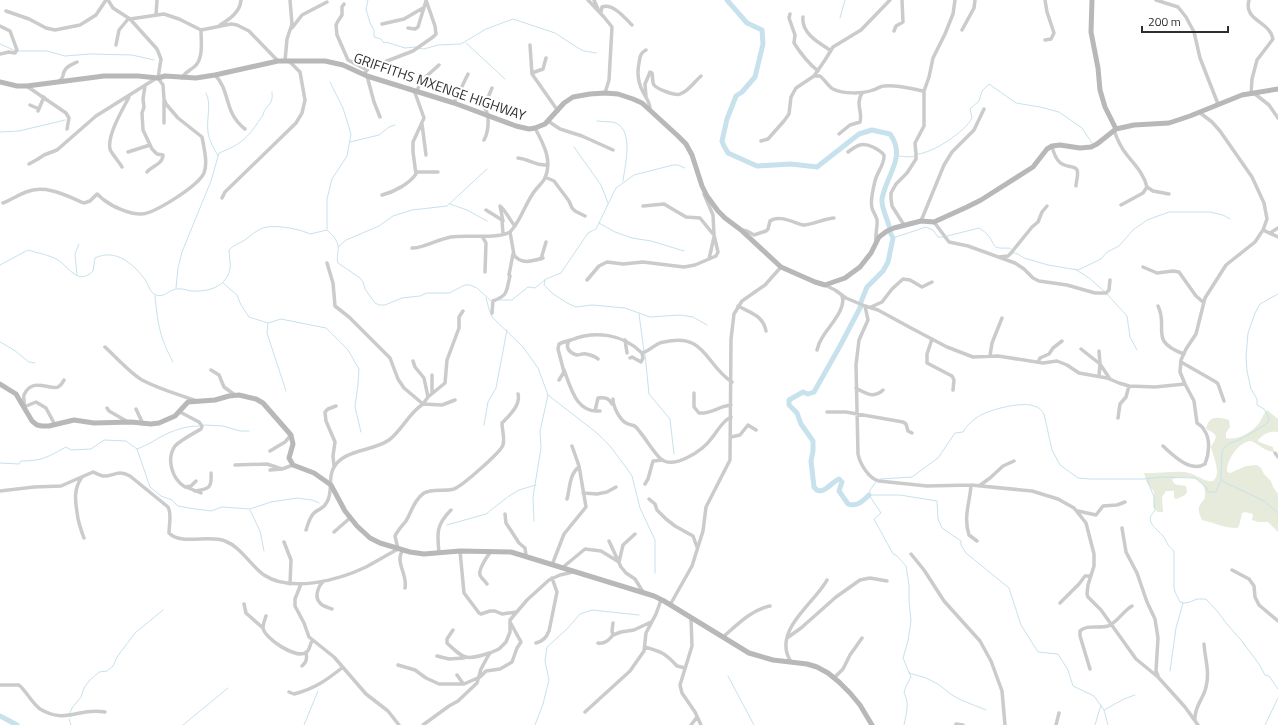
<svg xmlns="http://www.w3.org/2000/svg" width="1278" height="725" font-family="'Titillium Web',sans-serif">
<rect width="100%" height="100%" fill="#fff"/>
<!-- green -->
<path fill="#e6ebdb" d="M1267 410 1278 419V432C1270 431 1264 433 1258 440L1259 442 1273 447 1274 452C1264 451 1254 441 1251 441 1238 442 1226 461 1227 472L1230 473 1246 466 1257 465 1261 468 1264 474 1271 481 1273 487 1278 494V532L1268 522H1258L1252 520 1253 514 1245 512 1242 513 1239 526 1237 528C1224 528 1215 523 1202 520 1200 516 1197 509 1200 505 1202 501 1204 501 1205 497 1207 476 1187 475 1172 479 1174 487 1180 484 1186 486L1187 492 1185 495 1177 499 1174 498V491H1166L1162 497 1163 512H1158L1153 507 1154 492 1147 483 1144 473C1160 474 1174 470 1189 473 1197 475 1206 483 1213 481 1222 474 1213 456 1211 447 1217 436 1219 435 1206 429 1209 415 1218 417 1229 420L1230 427 1226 433V438C1237 441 1253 432 1259 423 1262 419 1263 414 1267 410Z"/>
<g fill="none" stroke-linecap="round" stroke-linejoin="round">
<!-- stream -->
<path stroke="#c7e2ec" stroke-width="1" d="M368 0 366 9 370 23 374 30V37L381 39 384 43 386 42 405 48 415 47
M840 18 845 0
M466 43 505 79
M0 44 16 51
M418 48 424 49 438 45 461 44 486 29 513 19 555 33 578 48 584 51 596 53
M18 51H47L65 56 90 54 132 55 154 60
M206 93C212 105 206 119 208 132 209 141 214 148 218 156
M597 121C603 122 611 121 616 123 634 132 625 165 623 181
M0 132 19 131 65 120
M350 142 379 135 389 127 395 125
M574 147 601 185 608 203
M918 154C933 153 966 131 972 118L970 109 979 101 982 91 989 84 1016 103 1040 107 1059 112 1082 128 1092 143
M897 156C903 156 910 158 915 156
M450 204 467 210 487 221
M599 223 615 232 632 238 651 241 684 251
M327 229V199L332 179 347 156 351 134 343 108 330 82
M947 236 979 228C982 230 985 232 987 234 997 245 989 249 1009 248L1011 249
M893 238 926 227 933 230 938 237H944
M338 247 346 240 379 226 393 216 412 210 447 206 487 169
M1013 253H1016L1024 258 1048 265 1078 270 1101 259 1107 252 1119 246 1133 230 1147 220 1169 212H1210L1223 215 1230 219
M0 265 28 250C37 253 50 255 58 260 69 267 78 286 93 271L95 258C116 248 134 264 146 281 149 286 150 293 156 295 164 298 169 290 176 289 181 288 186 290 191 291 209 292 226 287 230 269 231 263 229 256 229 250 233 245 239 244 245 240 250 236 257 230 263 228 275 224 300 229 310 234L327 230C332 235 337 239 338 246 339 252 336 257 338 263L360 278 363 282 365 289 375 303 379 305H385L402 298 420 296 427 293H449L465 285H470L477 288 491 301
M1075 269 1089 278 1105 292
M77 275 75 254 79 244
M545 280 544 285 552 293 567 303 576 307 592 305 625 308 650 317 680 315 693 317 707 325
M223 283 237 295 241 305 249 317 268 323 281 319 326 328 348 350 359 369 358 384 355 407 361 432
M176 288 178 268 182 252 211 181 219 153C244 143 248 137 263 115 265 105 274 106 272 92
M1107 294 1127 316 1130 337 1137 350
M155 296C158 324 159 336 173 362
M486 298 489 309 492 317 523 347 538 368 548 395 597 433 610 446 628 470 632 476 640 508 655 540V573
M500 300H512L528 287 535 288 546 279 561 273 588 233 596 229 616 188 634 175 673 165H678L685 168
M639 314 644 351
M268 323 267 333 286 391
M0 342 14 350 29 362 35 363
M645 354 649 394 670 419 674 454
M204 425 223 426 240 431H249
M484 425 488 402 496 388 507 330
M137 449C142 447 147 445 152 442 166 433 182 426 199 426
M0 463 19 464 21 461C42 461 48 457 66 447L71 450 91 449 104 440 126 441 137 449 150 487 161 496 172 500 178 506 189 508 211 511 222 507 250 509 271 502 297 498 312 500 319 503
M1148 478V482L1154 497 1155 511C1143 521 1157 529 1163 536 1166 539 1166 542 1168 545 1170 547 1172 548 1174 552V587L1175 592 1180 602 1184 603 1190 602 1197 599H1206L1218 612 1226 623 1241 640 1259 664 1265 675 1269 676 1278 689
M880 479 912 477 938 458 955 433 963 432C966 426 971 422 976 418 987 410 1021 401 1034 406 1039 407 1041 410 1044 414L1052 450 1060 465 1078 478 1090 479H1144L1162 477 1195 478 1206 487 1208 492H1216L1221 480 1222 451 1228 444 1239 440 1260 428 1268 422 1269 418 1264 409 1257 405V399L1251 389 1247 371 1246 357 1248 333 1255 313 1260 304 1278 294
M1222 481 1264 501 1278 513
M876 482 870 490 869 495 881 513 874 519 893 554 896 555 906 566 909 585V601L911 621 908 641 903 658 911 677 906 686 904 693C910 703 906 714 904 725
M869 495H900L937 501 938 519 942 528 961 541V545L966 553 1009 588 1021 625 1038 652 1058 654 1068 670 1073 686 1094 696 1104 710 1108 725
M250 510 260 531 264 551
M534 521 533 497 541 448 540 431 548 395
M447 525 486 514 509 496 519 490 536 485
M1170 671 1176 628 1183 603
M909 673 926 678 938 684 952 695 961 700 986 710
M728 676 754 725
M1104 710 1124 699 1135 695
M70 713 72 708 81 697 84 688 89 681 99 672 107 671 113 666 117 657 135 633 163 610
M69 719 71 725
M183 725 228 688
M304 725 318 691
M535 725 543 704 549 680 545 661 547 647 567 629 580 614 592 610 639 615
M1095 725 1101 705
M1265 725 1278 698"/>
<!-- river -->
<path stroke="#c7e2ec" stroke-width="5" d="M727 0 747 23 762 30 763 44 755 77 742 92 736 96 727 119 722 141 724 146 728 153 757 166 791 164 817 167 859 134 872 130 890 134C907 157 886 175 882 199 881 207 887 218 889 226
M861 302 867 287 883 271 888 262 893 238 890 232
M861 306 840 346 814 392 808 394 803 392 789 400V405L797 413 801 424 813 441V451L811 461 814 487C822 498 831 482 839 479L842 482 839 491 848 504C857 507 863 501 869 495
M0 716 17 725"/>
<!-- street -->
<path stroke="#cbcbcb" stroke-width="3.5" d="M108 0 113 8 130 19 164 14 179 19 201 30 231 24 237 25 249 31 278 61
M588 0 604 17 612 27 609 80 605 93
M594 0 598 9
M1045 0 1047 12 1054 33 1051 39 1045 40
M1156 0 1178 7 1186 17 1194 32 1200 58 1218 104
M1249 0C1243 21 1270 21 1273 39L1257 60 1252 79 1251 94H1255L1269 105 1278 118
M344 4 342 7V15L338 21 336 25 337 35 348 60 367 70
M6 11 29 19 46 28 55 30 80 25 96 15 106 0
M601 12 602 7C613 3 625 18 632 25
M790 14 789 18 795 35 794 43C801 54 808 63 818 71
M156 15 157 0
M803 17C801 33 819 43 830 50
M382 24 404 19 423 8
M220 25C230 19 240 12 241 0
M0 26 10 31 17 50 15 53 9 52 0 54
M292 28 302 15 327 2
M408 28 415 29 418 27 426 1
M962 30 974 8 975 0
M894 31 896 26 903 22 902 0
M116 45 119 30 129 18
M530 45 532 74 558 111
M646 50C640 53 640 57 639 63 637 73 638 83 643 92 646 98 650 102 650 109
M285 61 287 39 292 24 290 0
M532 73 543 69 546 58
M364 74 369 68 413 51 433 37 436 34 435 26 426 0
M215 75C231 91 223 112 245 129
M367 76 374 102 380 117
M814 76H820C825 80 829 87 833 89 843 94 863 94 873 90 877 89 880 86 884 86 897 84 911 89 924 91
M182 78C185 72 189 71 194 67 204 59 201 41 201 30
M58 82C66 76 61 76 65 70 67 66 73 64 77 62
M145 86 143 99 144 107 142 113 143 130 152 149 157 154 163 155C163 164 152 166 147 172
M28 87 66 113 69 118 67 129
M417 91 421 81 439 65
M646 97 645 84 650 72 652 73C653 77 652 82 654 85 657 89 675 96 680 94 688 92 695 81 701 76
M454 103 468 74
M30 105 39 109
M38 111 44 97
M548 121 560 129 582 136 613 150
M164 123V100
M422 124 426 155
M1114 130C1117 139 1121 148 1127 155 1135 165 1144 174 1147 187L1143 193 1121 205
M839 134 850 125 860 122C863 111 855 105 862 93
M484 140C489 131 490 114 484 107L492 88
M761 141 768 139 784 121 789 114 791 97 796 88 814 76 825 60 833 47 861 30 890 0
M1052 146C1058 174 1074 162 1077 170 1079 174 1076 181 1076 186
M128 152 150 145
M848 152C857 145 862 142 873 147 877 149 881 151 884 155 885 164 877 172 875 181 873 189 870 201 872 208 873 212 876 215 877 220 878 225 875 234 876 241
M518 158C529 159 536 166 547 165
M29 164 38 159 44 155 57 150 96 116 155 79 157 78
M122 167C120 163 111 153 110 149 107 135 123 109 129 97
M417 172H438
M545 177 554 181 569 201 572 208 575 211 585 216
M1147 187 1153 191 1169 194
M382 195C394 192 409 184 416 174L413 152V142L424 118 414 90
M222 198 225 192 296 123 302 113 305 100 300 72 289 61
M3 203C11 200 18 195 26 192 46 184 67 196 84 203L90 201 97 194C100 196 101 198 104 200 113 207 129 214 141 214 154 214 198 186 204 173 208 163 204 148 202 137L178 118 166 104 164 99 163 85 158 78 161 59 157 49 130 19
M643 206 664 204 686 217 700 218 713 234
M486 210 502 220 503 234
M503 221 500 206C506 211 509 219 515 226
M921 221 944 165 952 152 974 130 984 109
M934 222 949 242 968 246 1015 263 1024 269 1033 278 1039 281 1067 285 1095 293H1106L1109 290 1110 280
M904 225 892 206 891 199V193L896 184 907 173 916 159V154L915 143 924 126V91L929 77 933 58 945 34 953 14 955 0
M742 230 747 231 754 235 766 231 768 229 770 221C779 214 794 223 803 225 809 226 826 218 834 218
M1263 230 1278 237
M510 232 514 255C521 265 533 261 543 258
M1270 233 1278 228
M482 236 486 243 485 272
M412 248C422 249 438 239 451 237 469 234 493 240 510 232 520 222 524 207 532 195 535 189 542 184 545 178 553 161 543 143 535 128
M998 257 1008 256 1011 253 1032 227 1038 222 1042 212 1047 206
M541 259 546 242
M709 259 714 237
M1143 267 1157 273 1173 271 1179 272 1196 296 1203 302
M509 275 513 254
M587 280 599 266 607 262 623 264 643 262 684 267 695 265 716 256 718 252 714 235 713 215 704 194
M825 285 835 290 846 298 865 306 878 310 911 328 947 347 973 357 998 356 1043 363 1057 361 1067 365 1079 373 1107 378 1119 383 1129 386 1155 387 1185 384 1180 372 1181 360 1186 349 1196 334 1205 298 1226 265 1255 242 1263 230 1267 219 1264 203 1252 177 1220 131 1212 122 1199 112
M738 306C750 313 763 315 766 331
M865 306 868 320 859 340 856 365 858 454C860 464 869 479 879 481L927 486 971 485 1032 491 1058 499 1074 508 1086 523 1094 554V566L1088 585 1087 594 1088 597 1101 610 1136 659 1158 677 1185 707 1198 725
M1158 306C1169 328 1148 341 1184 354
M871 307 882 302 892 289 903 279 910 280 922 287 932 282
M492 313 493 301C509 295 506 291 510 276L509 274
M932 339 927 354V363L952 376 954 380 953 390
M625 340 627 353
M569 341C565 347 569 353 577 355 580 355 583 353 586 354 591 355 595 356 598 359
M105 347C116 357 130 373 142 380 159 389 177 394 194 400
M1081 349 1100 364 1110 379
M817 350C818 346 820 341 822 338 828 327 847 309 842 296
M1099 351 1100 364 1099 376
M990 356 992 343 1002 318
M630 358 632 357 641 362 643 358 642 353
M413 361 415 367 424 378 428 397
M1038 362 1040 358 1049 354 1053 348 1062 341
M1181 362 1216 382 1218 384 1224 401
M211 370 219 375 224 387 235 395
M564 370C571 388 576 413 600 411
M432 375V393
M559 380 564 372 558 349 559 344C563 342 567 341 571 340 595 330 623 334 642 353 650 351 655 343 664 342 706 332 705 365 732 382
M856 388C865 393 874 399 883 390
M694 393V407L699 413C712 414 719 406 731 405
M613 399C613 406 619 419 626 423 633 427 633 422 640 432 646 439 654 453 661 459 674 470 703 450 711 439 717 432 722 421 731 417
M423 404 428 397 445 383 447 360 459 328V317L463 311
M423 404 442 405 455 400
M24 407C25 403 23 398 24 395 32 376 51 391 58 387 60 386 63 382 64 380
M24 407 36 402 46 408 55 425
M107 408 109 411 128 422
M136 409 143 424
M595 411 598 398C605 397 609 398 612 404
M180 412 199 422 202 426 201 429C196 432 179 441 175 446 166 459 172 479 185 487L191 486 196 481
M827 412H846L903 422 906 424 908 431 912 433
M1118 418 1120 404 1126 397 1129 386
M731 437 740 435 748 425 756 430
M1163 446C1173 455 1190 473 1205 464 1209 454 1211 439 1204 430 1203 427 1200 425 1197 423L1194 401 1185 384
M270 451 285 442 291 435
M1275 453 1278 457
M235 465 267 464 282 469
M334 466 333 456 335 442 326 421 325 412 328 409 336 406
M270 470 282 469 293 465
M82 477C72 491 76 504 78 519 80 526 81 531 84 538
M645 484 648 479 653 461 663 460
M971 485C970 503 963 516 969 535L977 541
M979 486 990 478 1003 466 1014 461
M186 487 201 493
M0 491 34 487 61 486 93 472C96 473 99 475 103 476 113 477 117 469 130 476L168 507C172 514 169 525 169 533 182 546 209 534 225 541 241 547 250 565 264 575 291 593 339 580 366 567 377 561 387 555 398 549L395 536C398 530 402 526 406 521 412 511 414 500 424 493 433 488 444 492 454 489 462 486 501 452 503 445 505 438 502 430 502 423 509 416 521 405 518 394
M195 491C209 489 212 488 211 473
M583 493 597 494 607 492 616 487
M567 499C570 489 569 474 579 467
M649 499 655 504 657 510 666 519 675 526 693 536 697 547
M1078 511 1096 515 1103 506 1117 505 1125 502
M505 514 506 523 519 543 525 548 526 555
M1122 528 1126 552 1137 573 1147 602 1155 619 1158 638 1156 671 1158 676
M306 530C308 525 309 518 314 513 319 508 323 510 327 502 333 492 328 479 333 469 342 449 372 452 389 440 402 430 409 413 423 404L404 388 398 379 390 358 349 317 335 306 333 283 327 263
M334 532 350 518
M609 541 621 567 626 573 635 579 643 592
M284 542 291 560 290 584
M403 550C394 562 408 574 405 588
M460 551 464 593 479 613 481 614 490 611H495L502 614 516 612
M439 553C437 533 436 525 451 510
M911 554 924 570 944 601 980 641 991 661 1002 691 1005 725
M552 565 564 534 586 507 579 466 572 446
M562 568 585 549 601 551 619 562 623 545 635 534
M1232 570 1249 579 1254 586 1255 597 1259 605 1278 621
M324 581C318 586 314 597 320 603 322 606 329 608 332 609
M301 584 295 599V606L304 623 309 637 334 657 366 694 388 711 399 725
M487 584C485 581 481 578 480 575 478 570 488 554 492 551
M1060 603 1079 584 1085 576H1091
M244 604 246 613 263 628
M670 605 692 566 703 531 706 507 730 460 731 339 734 314 742 301 765 285 781 267
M266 616C265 619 263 624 263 628 265 639 297 660 307 652 310 649 310 644 312 641
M691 618 692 646 680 685 682 693 695 712 701 725
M613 623 612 631 613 635 621 632 634 630 651 622
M453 630 447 639V643C464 659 466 661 489 653
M723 637C737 625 751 610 770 606
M787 638 801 628 836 597 860 580 870 578 887 581
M536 643C543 641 546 638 549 631L557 592 552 578
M598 643C605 644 609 640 613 635
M645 647C662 652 665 653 677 666L685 668
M437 656 449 659 464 658
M791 662C788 657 786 653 786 647 784 623 817 599 827 580
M398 665 415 670 426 678 439 684H463
M302 666C307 662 307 658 306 652
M1090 669 1080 636V631C1087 624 1098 629 1108 626 1117 623 1123 611 1132 606
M457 675 462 682 464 684 480 677 486 671 500 669 512 662 517 648 521 642 510 622
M834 678 843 669 850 655 862 638
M0 685H19C27 692 31 702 40 709 67 725 78 707 105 712
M289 692 294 694C314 689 327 680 343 667
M585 712 630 671 644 651 646 633 656 614 661 600
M1195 719C1194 707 1204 698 1206 687 1210 672 1205 659 1204 644
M956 724 963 725
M423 725 449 706 458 701 477 683 481 669 488 656 490 653 499 649 506 642 510 632V620L527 600 549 580 560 575 573 572
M691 725 697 717
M1056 725 1059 713"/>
<!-- secondary -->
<path stroke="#b8b8b8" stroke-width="5" d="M1092 0 1091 32 1098 68 1100 90 1105 107 1116 129
M0 82 17 86H27L104 76H138L158 78 165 76 196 78 215 75 278 61H325L343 65 367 76 454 103 516 126 529 129 535 128 545 124 564 103 573 97 590 94 605 93 618 94 633 99 642 103 678 136 686 144 692 155 702 186 707 196 718 211 725 218 741 230 781 267 815 282 825 285 845 278 860 267 871 253 879 237 887 231 894 228 921 221 934 222 967 207 981 200 1033 167 1047 149 1052 146 1060 145 1080 148 1091 147 1097 144 1116 129 1134 125 1169 123 1190 116 1242 95 1278 89
M0 384 16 394 32 421 37 425 42 426H49L74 420 94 423 131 422 151 424 159 423 175 416 188 402 215 400 229 396 239 395 256 399 263 403 291 435 293 444 289 458 293 465 314 473 331 485 345 511 357 526 370 538 380 543 410 552 424 554 460 551 511 552 654 596 664 601 749 653 773 660 807 664 817 667 828 673 839 682 850 693 860 705 872 725"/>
</g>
<g text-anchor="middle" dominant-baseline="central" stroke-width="4" stroke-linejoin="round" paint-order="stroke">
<!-- street labels -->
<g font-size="14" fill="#2e2e2e" stroke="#fff">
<text transform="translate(440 86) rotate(19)">GRIFFITHS MXENGE HIGHWAY</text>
</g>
</g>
<!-- scale -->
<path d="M1142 26v6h86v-6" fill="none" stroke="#2e2e2e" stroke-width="2"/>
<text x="1148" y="26" font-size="12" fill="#2e2e2e" stroke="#ffffff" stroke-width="3" paint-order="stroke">200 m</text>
</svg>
